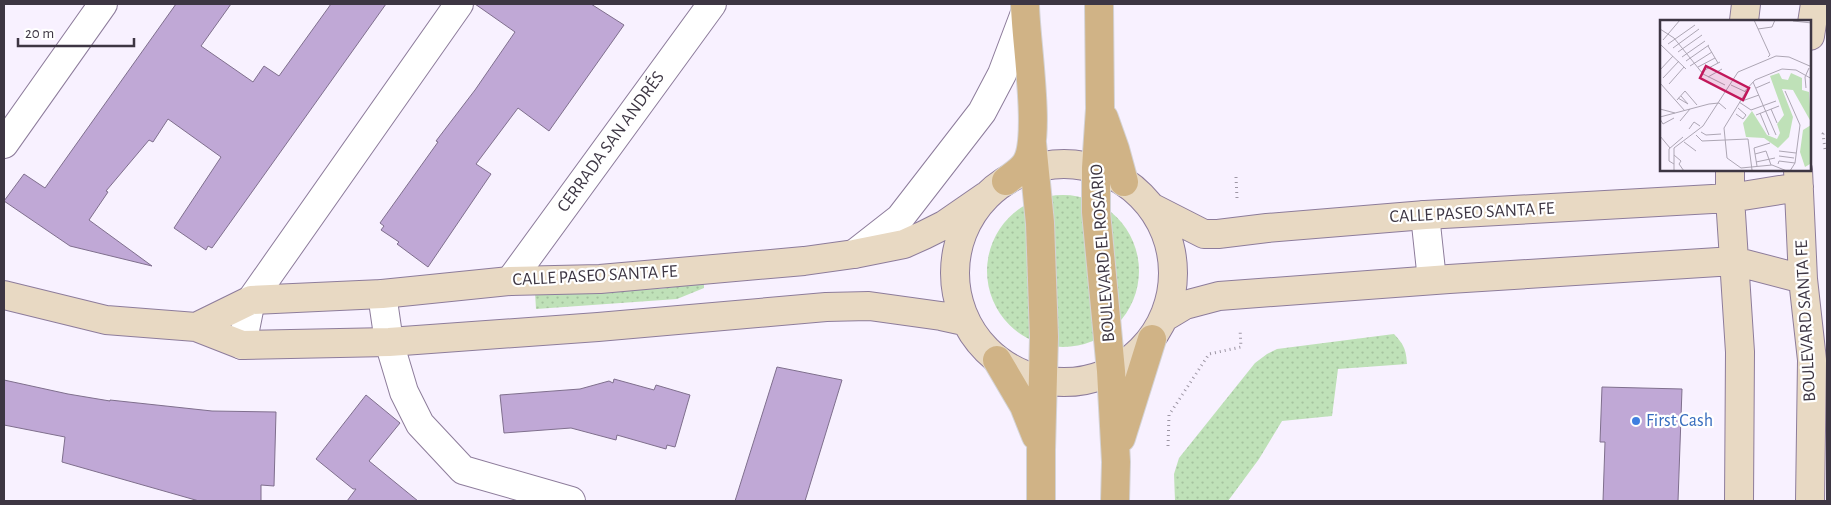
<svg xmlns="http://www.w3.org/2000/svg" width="1831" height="505" font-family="'Alegreya Sans',sans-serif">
<defs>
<pattern id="grass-dots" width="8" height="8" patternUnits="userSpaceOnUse" patternTransform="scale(1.25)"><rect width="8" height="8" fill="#bfe1b8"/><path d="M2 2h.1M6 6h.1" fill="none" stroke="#a5c29f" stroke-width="1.8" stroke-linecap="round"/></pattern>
</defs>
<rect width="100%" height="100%" fill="#f8f1ff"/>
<!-- grass -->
<path fill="url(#grass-dots)" d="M987 271a76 76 0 1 1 152 0a76 76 0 1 1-152 0Z
M704 283V288L677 299 536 309 535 292 659 289Z
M1394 334C1404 345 1406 349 1407 364L1338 369 1332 416 1282 421 1259 459 1228 501H1175L1174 474 1179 458 1255 363 1267 354 1277 349Z"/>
<!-- building -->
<path fill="#c0a8d6" stroke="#7f6f8d" d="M176 4H231L201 46 253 82 264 66 279 76 331 4H386L212 248 208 246 206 250 174 228 221 157 168 119 153 142 149 140 106 191 108 192 89 220 152 266 70 246 4 201 24 174 45 188Z
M475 4H591L624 25 549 131 518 108 476 164 491 174 428 267 397 244 399 242 381 230 384 226 380 223 438 142 436 141 475 90 515 32Z
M777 367 842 380 805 501H735Z
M614 379 654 390 656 385 690 395 675 447 667 445 666 449 617 435 616 440 571 428 504 433 500 395 580 389 609 381 613 383Z
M4 380 68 394 110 401V400L212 411 276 412 274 486 261 485V501H199L62 462 65 437 4 425Z
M1602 387 1682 389 1678 501H1603L1605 442H1600Z
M366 395 400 423 369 461 418 501H347L356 489H353L316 459Z"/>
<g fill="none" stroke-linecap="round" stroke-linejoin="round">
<defs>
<path id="street" d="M4 144 103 4
M1425 215 1432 280
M854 254 900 218 982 112 1002 74 1025 13
M510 281 712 4
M382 294 389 342 404 392 420 424 463 470 571 501
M242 345 251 300 459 4"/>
<path id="secondary" d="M1744 21 1746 4
M1810 36 1815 4
M955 273a109 109 0 1 1 218 0a109 109 0 1 1-218 0Z
M1730 170V198L1740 352 1739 501
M1798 170 1803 279 1812 360 1810 501
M1151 207 1204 234H1218L1267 228 1425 215 1730 198 1799 187
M4 295 106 320 196 327 242 345 389 342 598 327 826 307 869 306 941 316 964 321
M1165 317 1185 305 1219 296 1449 279 1734 261 1803 279
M196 327 251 300 382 294 510 281 600 279 804 261 854 254 904 244 924 235 944 225 986 196"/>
<path id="primary" d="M1099 4 1100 109 1096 168V212L1111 371 1116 462 1115 501
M1104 118 1115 149 1124 182
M1032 143 1040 223 1044 337 1041 450V501
M1006 181C1012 176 1022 170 1026 163 1042 138 1025 37 1025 4
M997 360 1024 406 1036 436
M1121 438 1152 339"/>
</defs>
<!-- street casing -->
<use href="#street" stroke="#8d7c9b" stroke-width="30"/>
<!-- secondary casing -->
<use href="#secondary" stroke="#8d7c9b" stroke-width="30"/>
<!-- primary casing -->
<use href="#primary" stroke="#d4d3d6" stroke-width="30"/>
<!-- path -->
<path stroke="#9d96a4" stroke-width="3" stroke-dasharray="1 4" stroke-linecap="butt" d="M1825 149 1823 134 1827 131
M1236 177 1237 198
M1168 446 1169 415 1209 354 1241 347 1240 329"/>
<!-- street -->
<use href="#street" stroke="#fff" stroke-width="28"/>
<!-- secondary -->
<use href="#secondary" stroke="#e8d9c3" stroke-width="28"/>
<!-- primary -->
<use href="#primary" stroke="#d0b386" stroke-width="28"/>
</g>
<!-- markers -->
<circle fill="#3f7fe0" stroke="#fff" stroke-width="2" cx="1636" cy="421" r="5"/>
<g text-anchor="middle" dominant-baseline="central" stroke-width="4.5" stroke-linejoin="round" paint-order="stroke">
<!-- street labels -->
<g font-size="18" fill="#3d3643" stroke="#fff">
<text transform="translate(611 142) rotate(-54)">CERRADA SAN ANDRÉS</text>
<text transform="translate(1472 213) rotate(-3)">CALLE PASEO SANTA FE</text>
<text transform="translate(1103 253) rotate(-94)">BOULEVARD EL ROSARIO</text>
<text transform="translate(595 276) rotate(-3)">CALLE PASEO SANTA FE</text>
<text transform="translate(1806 321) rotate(-93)">BOULEVARD SANTA FE</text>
</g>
<!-- shop labels -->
<g font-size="18" fill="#366cbe" stroke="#fff" text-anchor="start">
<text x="1646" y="421">First Cash</text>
</g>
</g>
<!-- overview -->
<g transform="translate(1660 20)">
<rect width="151" height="151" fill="#f8f1ff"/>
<path d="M119 53 122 59 128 60 131 53 142 58V70L149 72 151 102 133 70 122 69 133 97 129 117 118 128 104 118 86 117 83 103 92 91 107 115 117 119 120 113 117 104 124 95 110 56ZM151 105 150 144 145 147 140 132 143 110Z" fill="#bfe1b8"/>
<path fill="none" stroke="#ada6b4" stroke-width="1" d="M94 0 110 35 108 37M133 1 152 3M0 9 14 18 43 54 65 65M98 9 112 7 115 0M3 20 20 0M0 24 26 49M8 24 35 5M48 26 58 43M13 28 39 9M18 32 42 15M22 37 45 21M26 41 49 25M30 46 52 32M38 47 55 38M0 50 13 36M41 52 60 42M48 57 62 49M3 58 19 41M93 62 116 115M0 63 25 91M9 64 24 47M71 65 86 72 64 108 67 138 81 148 112 145 127 151M96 68 110 62M146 68 145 57 149 48M125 71 140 105 135 143 130 151M84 72 95 60 122 49 136 50 152 59M18 78 28 84 21 76M17 80 25 71 37 85M82 81 99 75M79 82 91 90 116 81M0 89 15 93M111 89 117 103M100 93 109 115M76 94 83 99 86 95 78 88M96 95 119 86M0 97 49 84 59 83 66 89M0 99 3 104 14 98M20 101 30 89M29 109 34 102 40 106M41 112 46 115 61 114M36 115 42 121 88 119 92 150M0 116 10 128M24 122 36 131M119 131 136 133M95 134 94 128 110 123M14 135 21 141 19 144 24 151M119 136 134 138M96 142 115 138M14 144 9 141V129L23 117M118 144 119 141 135 143M97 146 95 134 106 131 111 145M14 151V128L43 106 78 52 116 36 129 37 152 47"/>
<path fill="#c2185b" fill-opacity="0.15" stroke="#c2185b" stroke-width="2.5" d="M46 46 89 68 83 80 40 58Z"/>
<rect width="151" height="151" fill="none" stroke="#3d3643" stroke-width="2.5"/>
</g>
<!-- border -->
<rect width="1831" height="505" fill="none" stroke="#3d3643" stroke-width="10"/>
<!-- scale -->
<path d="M18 38v8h116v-8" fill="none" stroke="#3d3643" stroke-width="2.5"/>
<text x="25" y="38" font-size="15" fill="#3d3643" stroke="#ffffff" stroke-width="4" paint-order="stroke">20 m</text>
</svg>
